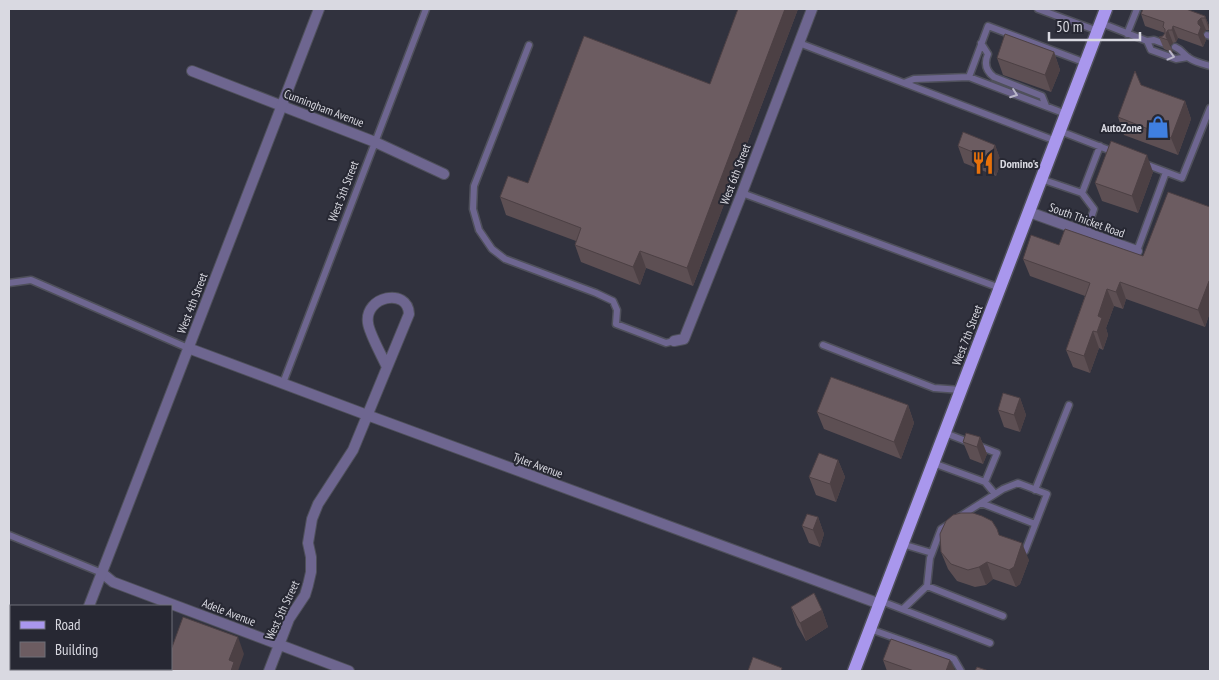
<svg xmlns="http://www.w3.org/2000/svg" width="1219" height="680" font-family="'PT Sans Narrow',sans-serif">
<rect width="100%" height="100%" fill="#31323e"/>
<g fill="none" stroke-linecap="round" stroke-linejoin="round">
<defs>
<path id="service" d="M1038 9 1098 31
M1101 23 1147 41 1151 50 1176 59 1188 57
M1127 34 1137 9
M1207 35 1210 36
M1147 41 1154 40 1165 44
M799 43 1056 141
M981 43 988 54C984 63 986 71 994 77L1042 96 1046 106
M529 45 474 186 473 209 479 230 492 249 505 259 596 293 613 301 617 310 616 324 666 343 674 341
M1175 47C1182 50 1183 54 1189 58 1195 62 1203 64 1210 66
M969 77 988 26 1086 63
M904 83 914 79 969 77 1066 114
M1060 131 1114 152
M1145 164 1182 178 1210 108
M1041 179 1082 193 1100 146
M742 193 1000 288
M1082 193 1094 209 1086 233
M1137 251 1166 172
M9 283 31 280 188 348
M823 345 934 388 961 390
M283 383 426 9
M933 463 985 482 997 453 945 433
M985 482 995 494
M1035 490 1069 405
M981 503 1035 524
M959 517 1003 489 1018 483 1047 494 1025 551
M9 535 102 573
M902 544 932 553
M927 586 930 558 932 553 941 529 949 524
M881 601 990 643
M903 609 927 586 1003 616
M870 629 954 659 961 671"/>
<path id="minor" d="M192 71 375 142 444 174
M1029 212 1137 251
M674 341 684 339 742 193 812 9
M188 348 367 415 880 604
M102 573 113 582 349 671
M269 671 289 619 305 595 308 585 311 572V557L308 543 312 519 318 504 353 450 409 314C408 287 364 296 368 323 369 333 382 356 387 367"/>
<path id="tertiary" d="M89 606 319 9
M64 671 65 669"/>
<path id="primary" d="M854 671 1106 9"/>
</defs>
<!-- service casing -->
<use href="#service" stroke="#4f505b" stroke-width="9"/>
<!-- minor casing -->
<use href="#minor" stroke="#4f505b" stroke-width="12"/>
<!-- tertiary casing -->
<use href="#tertiary" stroke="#4f505b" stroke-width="12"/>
<!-- primary casing -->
<use href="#primary" stroke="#4f505b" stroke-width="15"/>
<!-- service -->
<use href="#service" stroke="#6e6690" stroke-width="6"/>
<!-- minor -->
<use href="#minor" stroke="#6e6690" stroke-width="10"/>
<!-- tertiary -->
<use href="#tertiary" stroke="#6e6690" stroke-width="10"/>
<!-- primary -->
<use href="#primary" stroke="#a997ed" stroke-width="12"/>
</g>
<!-- wall -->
<path fill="#5d4f53" d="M738 9H798L693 286 646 268 640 285 581 262 575 245 576 241 506 215 500 197 528 183 710 84Z
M1141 14 1205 16 1210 28 1209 30H1206L1203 33 1206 40 1203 47 1178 38 1176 42 1173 43 1170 45 1173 53 1164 49 1159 37 1163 36 1165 33 1145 26Z
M1054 52 1060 70 1051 92 1003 75 997 58Z
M1141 85 1185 101 1191 119 1178 155 1124 135 1118 117Z
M995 145 1001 162 996 176 964 163 958 146Z
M1153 172 1138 213 1102 201 1095 183Z
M1210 207V312L1205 327 1126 299 1123 309 1114 306 1106 328 1108 335 1103 350 1099 348 1090 373 1073 367 1066 350 1085 296 1030 276 1023 259 1059 245 1143 256Z
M1020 398 1026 415 1020 432 1004 427 998 410Z
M908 405 914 423 901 459 824 429 817 412Z
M980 437 987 454 983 464 970 459 963 442Z
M838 460 845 477 836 502 816 495 809 477Z
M818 517 824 534 820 547 809 543 802 526Z
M999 535 1029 560 1020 584 1016 587 993 579 986 585 975 587 957 581 948 569 941 552Z
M791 607 822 610 828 627 806 641 797 625Z
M883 660H950L955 671H887Z"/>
<!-- shaded-wall -->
<path fill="#4c4044" d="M785 9H798L693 286 687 268Z
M1205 16 1210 28 1209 30 1205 18Z
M1201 18 1206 30 1203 33 1206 40 1203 47 1198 35V21Z
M1173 26 1178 38 1176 42 1172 30Z
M1168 30 1173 43 1170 46 1166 37V33Z
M1054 52 1060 70 1051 92 1045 75Z
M1185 101 1191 119 1178 155 1171 138Z
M995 145 1001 162 996 176 990 159Z
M1147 155 1153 172 1138 213 1132 196Z
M640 251 646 268 640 285 633 267Z
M1209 281 1210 284V312L1205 327 1198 310Z
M1120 282 1126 299 1123 309 1116 292Z
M1107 289 1114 306 1106 328 1108 335 1103 350 1097 332 1098 316Z
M1093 331 1099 348 1090 373 1084 356Z
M1020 398 1026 415 1020 432 1014 415Z
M908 405 914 423 901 459 894 442Z
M980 437 987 454 983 464 977 447Z
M838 460 845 477 836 502 830 484Z
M818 517 824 534 820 547 813 530Z
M1022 543 1029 560 1020 584 1016 587 1009 570Z
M987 562 993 579 986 585 979 567Z
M822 610 828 627 806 641 800 623Z
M238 637 244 654 238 671H231L229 660Z
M950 660 955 671H946Z"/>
<!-- building -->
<path fill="#6c5c61" stroke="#4c4044" d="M738 9H785L687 268 640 251 633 267 575 245 581 228 500 197 508 176 528 183 584 36 710 84Z
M1143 9H1186L1205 16V18H1201L1198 21V24L1201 27 1198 35 1173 26 1172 30H1168L1166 33V37L1168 40 1159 37 1163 36 1165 33V29L1163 27 1164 22 1141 14Z
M1005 34 1054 52 1045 75 997 58Z
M1135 71 1141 85 1185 101 1171 138 1118 117Z
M963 132 995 145 990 159 958 146Z
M1111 141 1147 155 1132 196 1095 183Z
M1168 192 1210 207V281H1209L1198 310 1120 282 1116 292 1107 289 1098 316 1102 318 1097 332 1093 331 1084 356 1066 350 1090 283 1023 259 1031 235 1059 245 1065 229 1143 256Z
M831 377 908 405 894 442 817 412Z
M1003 393 1020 398 1014 415 998 410Z
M966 433 980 437 977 447 963 442Z
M819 453 838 460 830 484 809 477Z
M961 513H973L982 516 992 521 997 529 999 535 1022 543 1014 567 1009 570 987 562 979 567 968 570 951 564 941 552 940 534 946 521 953 515Z
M807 514 818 517 813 530 802 526Z
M814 593 822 610 800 623 791 607Z
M183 617 238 637 229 660 234 662 231 671H163L164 669H171V650Z
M891 639 950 660 946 671H914L883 660Z
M753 657 782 668 781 671H748Z
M977 667 989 671H975Z"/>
<!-- one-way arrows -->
<defs><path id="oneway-chevron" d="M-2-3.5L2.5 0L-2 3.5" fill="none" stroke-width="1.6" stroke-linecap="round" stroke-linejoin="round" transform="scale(1.25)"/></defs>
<g stroke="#b9b6c9">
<use href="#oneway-chevron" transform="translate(1171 56) rotate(15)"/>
<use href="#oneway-chevron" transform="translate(1014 94) rotate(20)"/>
</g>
<!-- icons -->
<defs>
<symbol id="shop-bare" viewBox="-9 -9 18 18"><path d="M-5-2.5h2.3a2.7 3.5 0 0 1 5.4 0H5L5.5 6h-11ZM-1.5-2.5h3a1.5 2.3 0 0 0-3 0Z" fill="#3f7fe0" stroke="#272833" stroke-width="2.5" paint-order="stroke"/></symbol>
<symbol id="restaurant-bare" viewBox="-9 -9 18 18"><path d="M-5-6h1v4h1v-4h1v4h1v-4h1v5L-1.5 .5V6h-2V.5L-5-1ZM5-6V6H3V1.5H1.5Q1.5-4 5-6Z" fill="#e8710a" stroke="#272833" stroke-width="2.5" paint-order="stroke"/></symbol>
</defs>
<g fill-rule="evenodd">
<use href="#shop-bare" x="1142" y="111" width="32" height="32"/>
<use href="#restaurant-bare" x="967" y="147" width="32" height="32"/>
</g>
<g text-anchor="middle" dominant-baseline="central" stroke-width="4" stroke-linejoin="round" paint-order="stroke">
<!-- street labels -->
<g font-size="12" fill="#d9d9e1" stroke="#272833">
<text transform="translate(324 108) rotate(21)">Cunningham Avenue</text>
<text transform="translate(735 174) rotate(-69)">West 6th Street</text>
<text transform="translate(343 191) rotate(-69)">West 5th Street</text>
<text transform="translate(1087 220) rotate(20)">South Thicket Road</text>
<text transform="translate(192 303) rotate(-69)">West 4th Street</text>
<text transform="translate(967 335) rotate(-69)">West 7th Street</text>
<text transform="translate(538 465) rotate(20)">Tyler Avenue</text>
<text transform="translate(282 610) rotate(-65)">West 5th Street</text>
<text transform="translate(229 612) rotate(21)">Adele Avenue</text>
</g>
<!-- poi labels -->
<g font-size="12" font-weight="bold" fill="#d9d9e1" stroke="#272833" text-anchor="end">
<text x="1142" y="127">AutoZone</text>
<text x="1000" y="163" text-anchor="start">Domino's</text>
</g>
</g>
<!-- border -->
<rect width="1219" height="680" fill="none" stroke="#d9d9e1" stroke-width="20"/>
<!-- legend -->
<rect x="10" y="605" width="162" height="65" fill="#272833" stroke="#6e6f79"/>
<rect x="20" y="621" width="25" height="8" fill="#a997ed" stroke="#6e6f79"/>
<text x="55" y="630" font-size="15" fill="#d9d9e1">Road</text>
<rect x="20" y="642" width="25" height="15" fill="#6c5c61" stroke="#6e6f79"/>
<text x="55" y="655" font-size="15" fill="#d9d9e1">Building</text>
<!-- scale -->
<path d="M1049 32v8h91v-8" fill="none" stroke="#d9d9e1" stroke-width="2.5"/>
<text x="1056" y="32" font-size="15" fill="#d9d9e1" stroke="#272833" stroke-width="4" paint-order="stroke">50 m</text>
</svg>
